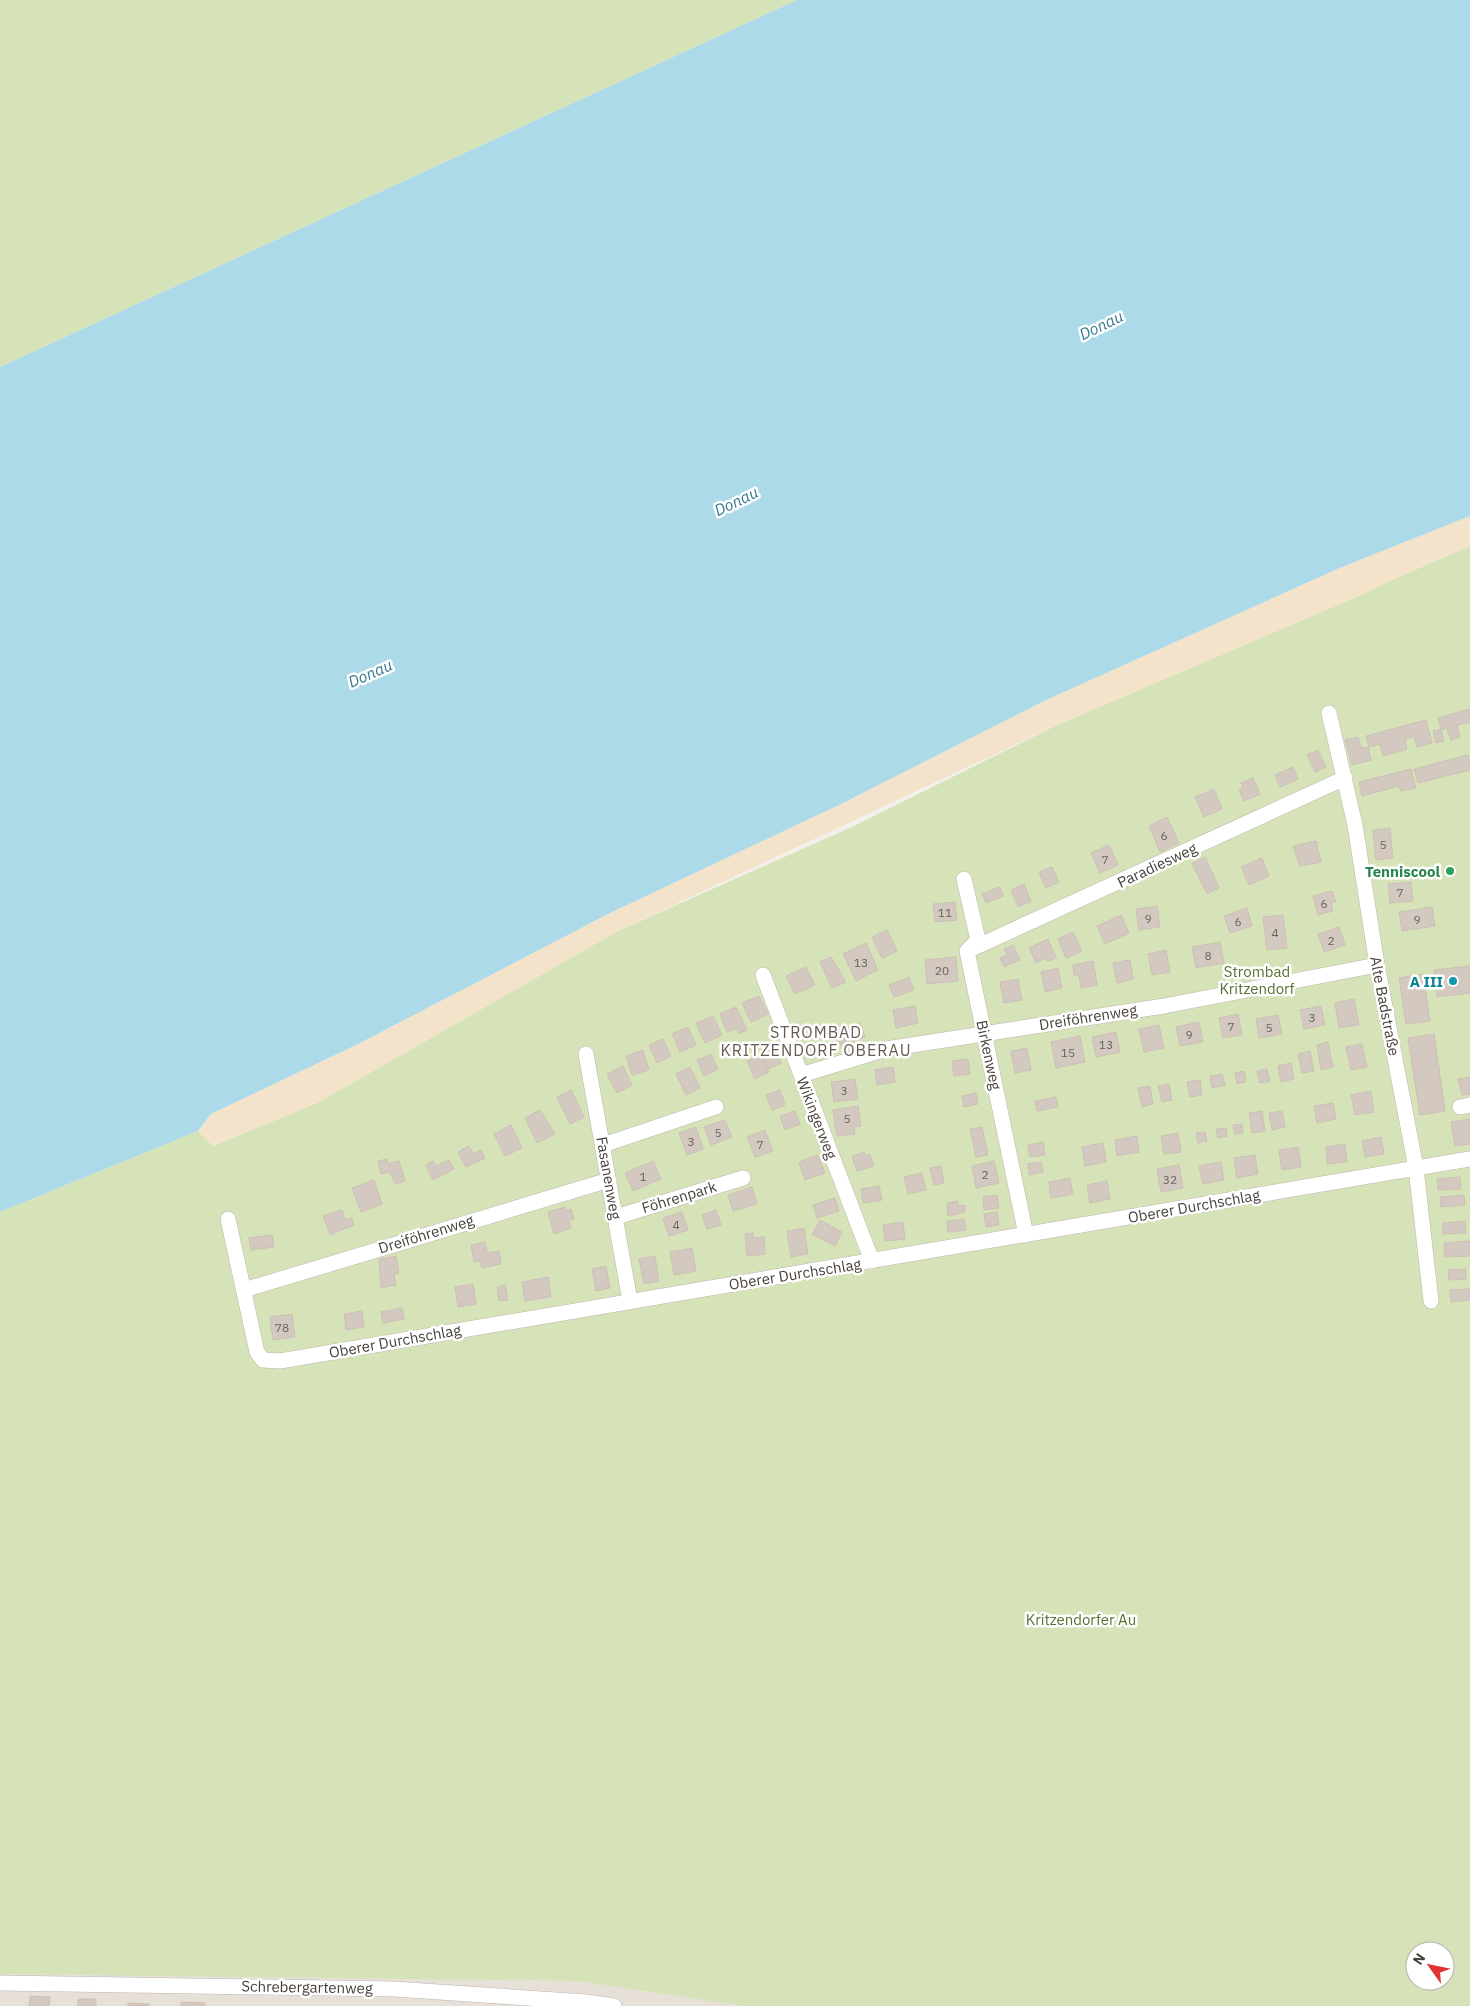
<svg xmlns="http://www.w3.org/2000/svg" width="1470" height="2006" font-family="'IBM Plex Sans',sans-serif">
<rect width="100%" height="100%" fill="#f3efea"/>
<!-- residential -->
<path fill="#e6e0d9" d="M0 1973 576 1981 743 2006H0Z"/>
<!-- green -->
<path fill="#d6e3b8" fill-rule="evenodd" d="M0 0H797L0 367Z
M1470 546V2006H743L576 1981 0 1974V1212L198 1131 213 1146 319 1102 616 932 854 826 1055 726ZM1415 1951H1445V1981H1415Z"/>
<!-- sand -->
<path fill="#f3e3ca" d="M1470 516V546L1416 569 1355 598 1055 726 616 932 319 1102 213 1146 198 1131 211 1114 358 1044 610 913 841 804 1046 700 1342 567Z"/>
<!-- water -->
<path fill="#addae9" d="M797 0H1470V516L1342 567 1046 700 841 804 610 913 358 1044 211 1114 198 1131 0 1212V367Z"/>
<!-- building -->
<path fill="#d3c9c1" stroke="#cdc0b5" d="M1470 709V722L1457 725 1460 737 1451 740 1447 728 1441 729 1438 718Z
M1426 720 1432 743 1417 747 1414 737 1405 739 1407 749 1383 756 1380 744 1369 747 1366 736Z
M1441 729 1444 741 1436 743 1433 731Z
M1358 737 1361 748 1368 747 1371 760 1352 765 1345 740Z
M1318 750 1326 767 1315 772 1307 755Z
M1468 755 1470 770 1418 783 1414 769Z
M1293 767 1298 779 1280 787 1275 775Z
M1411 769 1416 788 1401 791 1399 786 1362 796 1359 782Z
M1253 778 1260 794 1244 801 1239 790 1243 788 1241 783Z
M1214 789 1222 809 1204 817 1195 797Z
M1167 817 1179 843 1160 852 1149 826Z
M1390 828 1393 858 1376 860 1373 830Z
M1316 841 1321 862 1300 866 1293 846Z
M1109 845 1118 865 1100 873 1091 853Z
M1205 857 1219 888 1207 894 1192 863Z
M1262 858 1269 876 1249 885 1241 867Z
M1052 867 1059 882 1046 888 1039 872Z
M1411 882 1413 901 1390 903 1388 884Z
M1024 884 1031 901 1018 907 1011 890Z
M1000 887 1003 896 986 903 982 894Z
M1332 891 1336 902 1331 903 1333 911 1318 915 1313 896Z
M955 902 957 920 935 922 933 904Z
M1157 906 1160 927 1139 930 1136 909Z
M1432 907 1435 926 1402 931 1399 912Z
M1247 908 1252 926 1230 933 1224 916Z
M1121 915 1129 933 1105 944 1097 926Z
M1283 915 1287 948 1267 950 1263 917Z
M1339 927 1345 945 1324 952 1318 934Z
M887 930 897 951 882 958 872 937Z
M1073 932 1082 951 1066 958 1058 939Z
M1048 939 1056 958 1048 961 1046 958 1036 963 1029 948Z
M1220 942 1224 963 1196 968 1192 947Z
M866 943 878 970 856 981 843 954Z
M1013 945 1020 960 1004 967 1000 958 1007 955 1004 949Z
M1166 950 1170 972 1152 975 1148 954Z
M831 957 846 982 832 988 820 962Z
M956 957 958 981 927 984 925 960Z
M1130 960 1133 979 1117 983 1113 963Z
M1093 961 1097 985 1081 988 1079 975H1074L1073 965Z
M1470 966V993L1437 997 1434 970Z
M806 967 815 985 795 994 786 976Z
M1058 968 1062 988 1045 992 1041 972Z
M1423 974 1430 1021 1406 1024 1399 978Z
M909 977 914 990 894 997 889 985Z
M1018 979 1022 1000 1004 1003 1000 982Z
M759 996 768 1014 751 1022 742 1003Z
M1354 999 1359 1025 1339 1028 1335 1003Z
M915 1006 918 1023 896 1028 893 1010Z
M1321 1006 1325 1025 1304 1029 1300 1010Z
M736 1007 747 1030 739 1034 737 1028 727 1032 720 1014Z
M1238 1014 1242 1035 1223 1038 1219 1018Z
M1278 1015 1282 1034 1259 1038 1256 1019Z
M713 1016 722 1035 705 1043 696 1023Z
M1199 1022 1203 1042 1180 1046 1176 1027Z
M860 1023 865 1037 841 1047 836 1033Z
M1159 1025 1164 1048 1144 1052 1139 1029Z
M688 1027 696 1045 680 1052 672 1034Z
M1116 1032 1120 1052 1096 1057 1092 1037Z
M1434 1034 1445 1111 1420 1115 1408 1038Z
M1080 1036 1085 1062 1056 1068 1051 1042Z
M663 1039 671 1056 657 1063 649 1045Z
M1328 1042 1333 1067 1321 1070 1317 1045Z
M1362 1044 1367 1067 1351 1070 1346 1047Z
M774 1047 781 1063 768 1069 761 1053Z
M1027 1048 1031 1070 1015 1073 1011 1051Z
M643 1050 649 1070 632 1075 626 1056Z
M1310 1051 1314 1071 1302 1073 1298 1054Z
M711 1054 718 1069 704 1076 697 1060Z
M761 1055 769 1072 755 1079 747 1061Z
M968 1059 970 1074 954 1076 952 1061Z
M1291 1063 1294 1079 1281 1082 1278 1066Z
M623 1066 632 1085 617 1093 607 1074Z
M690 1067 700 1088 686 1095 676 1074Z
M893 1067 895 1082 877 1085 875 1070Z
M1267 1069 1270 1081 1260 1083 1257 1071Z
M1244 1071 1246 1082 1237 1084 1235 1073Z
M1222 1074 1225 1085 1212 1088 1210 1076Z
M1470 1077V1094L1462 1095 1458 1079Z
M855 1079 858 1099 834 1102 831 1082Z
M1200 1080 1202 1095 1190 1097 1187 1082Z
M1169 1084 1172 1100 1162 1102 1158 1086Z
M1150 1086 1153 1104 1142 1107 1138 1088Z
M571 1090 584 1117 570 1124 557 1097Z
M780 1090 785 1105 772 1110 766 1095Z
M1371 1091 1374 1112 1355 1115 1351 1095Z
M976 1093 978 1104 964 1107 962 1096Z
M1056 1097 1058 1107 1037 1111 1035 1101Z
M1333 1103 1336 1119 1317 1123 1314 1106Z
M858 1106 861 1126 854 1127 855 1134 837 1136 833 1110Z
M540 1110 555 1134 537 1143 525 1118Z
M795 1111 800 1124 785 1130 780 1116Z
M1262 1111 1265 1131 1252 1133 1249 1113Z
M1282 1111 1285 1127 1272 1130 1269 1113Z
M1470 1119V1144L1455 1146 1451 1122Z
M725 1120 732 1137 711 1145 704 1127Z
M1242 1124 1243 1133 1235 1134 1233 1125Z
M511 1125 522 1148 505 1156 494 1134Z
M696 1127 703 1149 687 1155 679 1133Z
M982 1127 988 1155 976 1157 970 1129Z
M1226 1128 1227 1136 1218 1138 1216 1129Z
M765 1130 773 1151 755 1157 747 1137Z
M1205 1132 1207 1141 1198 1143 1196 1133Z
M1178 1133 1181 1152 1164 1154 1161 1136Z
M1137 1136 1139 1152 1117 1156 1115 1140Z
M1381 1137 1384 1154 1365 1157 1362 1141Z
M1043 1142 1045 1155 1030 1157 1028 1145Z
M1103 1143 1106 1162 1085 1166 1082 1147Z
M1345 1144 1347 1162 1327 1164 1326 1147Z
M469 1146 473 1154 481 1150 485 1158 466 1167 458 1152Z
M1298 1147 1301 1167 1282 1170 1279 1150Z
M864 1152 865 1156 870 1154 874 1166 857 1171 852 1156Z
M818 1155 825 1173 805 1180 799 1162Z
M1255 1155 1258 1174 1237 1178 1234 1158Z
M387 1159 388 1164 399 1161 405 1181 395 1184 390 1172 381 1174 378 1161Z
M449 1160 454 1169 433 1180 426 1165 433 1161 436 1166Z
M653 1161 661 1179 633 1191 625 1173Z
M994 1161 999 1183 976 1188 972 1166Z
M1041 1162 1043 1172 1029 1175 1028 1164Z
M1221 1162 1224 1180 1203 1184 1199 1166Z
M1179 1165 1183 1188 1161 1192 1157 1169Z
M941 1166 944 1183 934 1185 930 1168Z
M922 1173 926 1190 908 1194 904 1177Z
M1460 1177 1461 1189 1438 1190 1437 1179Z
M1070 1178 1073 1194 1051 1198 1049 1182Z
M374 1180 382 1204 361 1212 352 1188Z
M1107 1181 1110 1199 1090 1203 1087 1185Z
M879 1186 882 1200 863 1203 861 1189Z
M752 1187 757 1204 733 1211 728 1195Z
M997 1195 999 1208 984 1210 983 1197Z
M1464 1195 1465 1205 1441 1207 1440 1197Z
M835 1198 839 1211 817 1218 813 1205Z
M958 1201V1206L965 1205V1212L948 1216 947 1203Z
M565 1207 566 1211 571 1209 574 1219 569 1221 571 1228 554 1234 548 1212Z
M342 1210 345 1220 352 1218 354 1225 330 1235 323 1216Z
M716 1210 721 1225 707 1229 702 1215Z
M682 1212 688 1230 669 1236 663 1218Z
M997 1212 999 1225 986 1227 984 1214Z
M964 1219 966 1230 948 1232 947 1221Z
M820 1220 842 1232 835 1246 812 1234Z
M1465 1221 1466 1233 1443 1234V1223Z
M903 1222 905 1239 885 1241 883 1225Z
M804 1228 808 1254 791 1257 787 1231Z
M753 1233V1238L764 1237 765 1254 747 1256 745 1234Z
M272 1235 274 1247 251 1250 249 1238Z
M1470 1241V1256L1445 1257 1444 1243Z
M485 1242 487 1253 499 1251 501 1264 482 1268 480 1261 474 1262 471 1245Z
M692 1248 696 1271 674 1275 670 1252Z
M396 1256 399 1273 394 1274 396 1285 381 1288 379 1259Z
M655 1256 659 1281 644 1284 639 1259Z
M606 1266 610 1288 596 1291 592 1269Z
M1466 1269V1279L1449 1280 1448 1270Z
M548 1277 551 1297 525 1301 522 1282Z
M473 1284 476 1304 458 1307 455 1287Z
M505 1285 508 1300 499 1301 497 1287Z
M1470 1289V1300L1451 1302 1450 1290Z
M402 1308 404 1319 383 1323 381 1312Z
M362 1311 364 1327 346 1330 344 1314Z
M292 1314 295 1337 273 1340 270 1317Z
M30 1996 50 1997 49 2006H29Z
M78 1999H96V2006H78Z
M181 2002 205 2003 204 2006H181Z
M128 2003 149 2004V2006H128Z"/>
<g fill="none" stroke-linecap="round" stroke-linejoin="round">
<defs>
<path id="minor" d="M1329 713 1355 825 1377 965 1416 1168 1431 1301
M964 879 978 940 967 951 1026 1235
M967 951 1345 778
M763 975 872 1261
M586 1054 630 1301
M801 1075 886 1049 1164 1006 1377 965
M1460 1107 1470 1105
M603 1145 716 1107
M616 1217 743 1178
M228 1219 257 1352 263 1360 280 1361 1470 1159
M244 1290 609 1180
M0 1983 394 1989 586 2002 614 2006"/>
</defs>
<!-- minor casing -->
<use href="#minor" stroke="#beb5ad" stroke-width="16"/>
<!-- minor -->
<use href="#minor" stroke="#fff" stroke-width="15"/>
</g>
<!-- markers -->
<circle fill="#2e9e5b" stroke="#fff" stroke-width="2" cx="1450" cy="871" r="5"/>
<circle fill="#0f9aa8" stroke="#fff" stroke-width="2" cx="1453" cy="981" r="5"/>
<g text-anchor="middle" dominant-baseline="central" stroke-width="5" stroke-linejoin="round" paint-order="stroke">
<!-- number labels -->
<g font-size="12" fill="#69625b">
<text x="1164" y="835">6</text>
<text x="1383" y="844">5</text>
<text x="1105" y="859">7</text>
<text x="1400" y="892">7</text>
<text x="1324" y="903">6</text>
<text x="945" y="912">11</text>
<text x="1148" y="918">9</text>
<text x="1417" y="919">9</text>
<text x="1238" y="921">6</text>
<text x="1275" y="932">4</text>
<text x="1331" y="940">2</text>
<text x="1208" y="955">8</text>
<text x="861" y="962">13</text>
<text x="942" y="970">20</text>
<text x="1312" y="1017">3</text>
<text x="1231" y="1026">7</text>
<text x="1269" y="1027">5</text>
<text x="1189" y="1034">9</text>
<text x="1106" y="1044">13</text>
<text x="1068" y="1052">15</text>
<text x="844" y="1090">3</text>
<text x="847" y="1118">5</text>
<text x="718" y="1132">5</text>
<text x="691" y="1141">3</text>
<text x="760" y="1144">7</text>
<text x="985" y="1174">2</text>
<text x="643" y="1176">1</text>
<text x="1170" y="1179">32</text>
<text x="676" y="1224">4</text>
<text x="282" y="1327">78</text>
</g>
<!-- street labels -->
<g font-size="15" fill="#463f39" stroke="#fff">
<text transform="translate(1157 865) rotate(-25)">Paradiesweg</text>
<text transform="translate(1385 1006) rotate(79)">Alte Badstraße</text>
<text transform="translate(1088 1017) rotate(-9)">Dreiföhrenweg</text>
<text transform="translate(989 1055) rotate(78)">Birkenweg</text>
<text transform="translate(817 1118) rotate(69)">Wikingerweg</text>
<text transform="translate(609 1178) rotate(80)">Fasanenweg</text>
<text transform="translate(679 1197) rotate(-17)">Föhrenpark</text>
<text transform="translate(1194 1206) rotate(-10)">Oberer Durchschlag</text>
<text transform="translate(426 1234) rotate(-17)">Dreiföhrenweg</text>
<text transform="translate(795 1274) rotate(-9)">Oberer Durchschlag</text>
<text transform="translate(395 1341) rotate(-10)">Oberer Durchschlag</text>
<text transform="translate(307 1987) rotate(1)">Schrebergartenweg</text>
</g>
<!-- leisure labels -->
<g font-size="15" font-weight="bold" fill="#27864d" stroke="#fff" text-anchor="end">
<text x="1440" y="871">Tenniscool</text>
</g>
<!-- park labels -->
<g font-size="15" fill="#557232" stroke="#fff">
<text x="1257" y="971">Strombad<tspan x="1257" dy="17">Kritzendorf</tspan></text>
<text x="1081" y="1619">Kritzendorfer Au</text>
</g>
<!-- culture labels -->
<g font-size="15" font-weight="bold" fill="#0d838f" stroke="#fff" text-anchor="end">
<text x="1443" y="981">A III</text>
</g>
<!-- water labels -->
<g font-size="16" font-style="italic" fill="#377a90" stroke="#fff">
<text transform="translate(1101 325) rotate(-26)">Donau</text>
<text transform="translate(736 501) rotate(-26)">Donau</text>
<text transform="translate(370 673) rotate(-24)">Donau</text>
</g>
<!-- neighbourhood labels -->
<g font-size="16" letter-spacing="1" fill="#685b51" stroke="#fff">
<text x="816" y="1032">STROMBAD<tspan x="816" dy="18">KRITZENDORF OBERAU</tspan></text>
</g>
</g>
<!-- north arrow -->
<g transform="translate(1430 1966) rotate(303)"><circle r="24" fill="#ffffff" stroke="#b5b2b0"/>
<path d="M0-4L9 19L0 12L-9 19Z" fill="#e23235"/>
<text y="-8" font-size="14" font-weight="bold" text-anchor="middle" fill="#463f39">N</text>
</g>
</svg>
